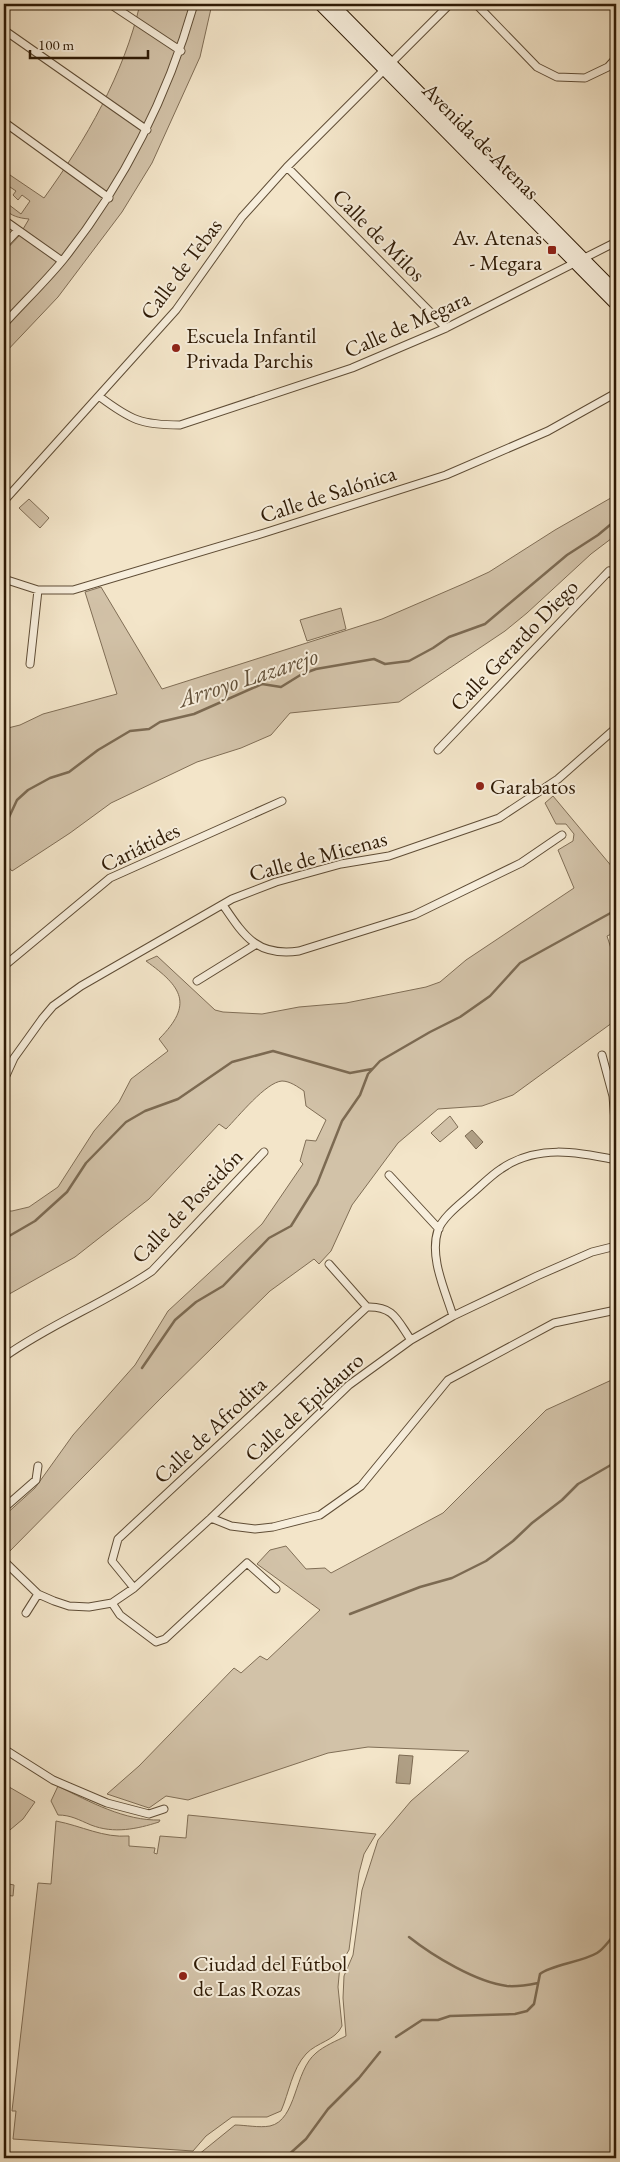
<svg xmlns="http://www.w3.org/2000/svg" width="620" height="2162" font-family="'EB Garamond',serif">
<rect width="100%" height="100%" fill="#f3e5c9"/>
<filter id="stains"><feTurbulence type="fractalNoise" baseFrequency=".004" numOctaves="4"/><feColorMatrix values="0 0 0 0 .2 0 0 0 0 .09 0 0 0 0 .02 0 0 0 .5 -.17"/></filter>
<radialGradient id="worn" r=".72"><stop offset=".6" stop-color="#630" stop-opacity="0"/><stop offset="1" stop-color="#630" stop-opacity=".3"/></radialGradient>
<!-- green -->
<path fill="#d2c2a8" stroke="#806e56" d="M140 4H212L200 57 152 163 122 212 58 297 4 354V252L19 236 29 219C18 218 12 216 4 209V201L21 214 30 201 22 195 18 200 13 195 16 191 7 185 4 189V184L10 175 44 198C86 140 124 74 140 4Z
M616 495V535L591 554 527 613 505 631 399 702 290 713 271 735 241 748 197 762 111 803 70 833 12 871 4 862V729L20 725 43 714 117 694 85 592 101 587 162 689 382 619 463 584 489 572 555 530Z
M29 499 49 518 40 528 19 508Z
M341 608 346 629 307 641 300 620Z
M553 796 613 868 616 869V932L607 936 616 964V1020L513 1095 482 1106 438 1109 398 1143 352 1205 331 1251 319 1264 314 1259 270 1291 163 1396 6 1555 4 1552V1516L35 1488 73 1435 135 1365 168 1311 262 1224 303 1164 300 1161 306 1140 316 1141 326 1120 306 1106 304 1091C298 1087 290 1081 282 1081 266 1082 238 1117 226 1129L219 1124 149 1199 75 1257 4 1297V1211H12L29 1207 58 1187 94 1131 119 1102 131 1079 168 1051 159 1039C194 1004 182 987 146 961L157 956 215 1010 223 1012 262 1014 299 1007 346 1003 426 987 440 982 466 960 574 888 558 850 573 841 574 834 566 824H556L545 803Z
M450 1116 458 1127 440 1142 431 1133Z
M616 1378V2158H188L198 2155 235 2125C245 2125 259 2128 270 2126 297 2120 294 2071 316 2053 324 2046 336 2041 346 2036L343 1998 344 1976 353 1955 362 1890 378 1840 411 1801 469 1751 368 1747 328 1753 188 1800 166 1796 149 1808 107 1794 139 1766 234 1668 241 1673 260 1656 267 1660 320 1610 257 1564 270 1550 286 1546 306 1569 325 1568 331 1573 443 1513 546 1410Z
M4 1784 35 1802 23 1819 4 1835Z
M58 1786C90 1802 125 1821 160 1820L159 1822C137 1829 114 1834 91 1825 79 1820 71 1815 58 1815L51 1801Z
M188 1815 376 1834 364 1854 359 1873 349 1950 340 1965 338 1987 342 2026C335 2041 317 2042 306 2054 292 2069 289 2093 281 2111L267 2117H232L206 2136 193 2151 13 2139 16 2111H12L38 1883 51 1884 56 1821C82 1826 103 1838 129 1836V1846L155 1848 154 1853 157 1854 160 1836 186 1838Z
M4 1883 14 1885 13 1896 4 1895Z"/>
<!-- water -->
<path fill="#b0a086" stroke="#7c6a52" d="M472 1130 483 1142 476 1149 465 1136Z
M399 1755 413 1756 410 1784 396 1783Z"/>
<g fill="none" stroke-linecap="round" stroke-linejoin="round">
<!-- stream -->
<path stroke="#7c6a52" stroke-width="2.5" d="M4 828 17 800 28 790 50 778 69 772 98 750 130 731 149 729 160 722 194 714 262 684 281 687 302 674 316 669 374 659 385 664 409 661 433 648 449 637 485 624 567 555 598 535 616 520
M4 1239 35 1221 67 1192 86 1163 126 1122 145 1111 178 1099 232 1062 273 1051 350 1073 372 1069
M142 1368 175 1320 196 1302 223 1286 269 1238 291 1226 317 1184 342 1121 360 1095 368 1074 380 1061 430 1032 460 1017 490 996 520 963 616 910
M350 1614 420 1587 452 1578 486 1561 513 1541 532 1523 562 1500 578 1484 616 1462
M409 1937C433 1956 476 1982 507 1986 517 1987 528 1985 538 1983
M396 2037 422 2020H438L450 2016 515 2014 527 2011 534 2004 540 1974C551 1965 582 1962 597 1953 604 1949 610 1939 616 1933
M285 2158 306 2139 328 2109 359 2078 380 2052"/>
<defs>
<path id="street" d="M110 4 181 51
M476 4 537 67 557 77 585 78 608 67 616 58
M4 30 147 130
M4 122 109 198
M287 167 446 328
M4 220 62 261
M4 245 18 230
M4 324C23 303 45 282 63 260 125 182 167 98 194 4
M100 397C131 420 141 425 180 425L352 368 446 328 616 242
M4 501 176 310 242 217 287 167 450 4
M4 579 38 590H73L264 533 446 475 548 431 616 393
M30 664 38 590
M438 750 609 571 616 577
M615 842H616
M223 905C244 936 257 957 299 951L414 915 521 863 562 835
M4 966 110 878 282 801
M197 981 255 945
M602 1055 613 1096 616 1135
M4 1080 14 1058 42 1019 53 1006 81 986 232 899 276 882 341 864 389 856 499 818 558 779 616 728
M389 1175 439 1229
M329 1264 367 1307
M453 1316C445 1290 429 1257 438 1230 443 1217 459 1205 469 1196 480 1187 490 1176 501 1169 537 1144 577 1152 616 1160
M4 1357C50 1324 105 1303 152 1271L264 1152
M4 1508 36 1480 38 1466
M211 1518 231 1526 255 1529 273 1527 320 1515 361 1486 448 1380 554 1323 616 1310
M4 1561 38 1594 54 1601 69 1606 89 1607 112 1603 134 1588 211 1518 349 1385 411 1340 453 1316 537 1276 592 1252 616 1246
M134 1588 112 1561 118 1539 367 1307C394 1306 397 1320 411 1340
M112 1603 120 1615 156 1642 165 1639 247 1563 276 1589
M26 1613 38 1594
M4 1749 53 1780 107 1803 149 1814 164 1809"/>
<path id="secondary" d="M319 4 616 305
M333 4 616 291"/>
</defs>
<!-- street casing -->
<use href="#street" stroke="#5f4d36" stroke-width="9"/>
<!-- secondary casing -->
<use href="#secondary" stroke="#2e1a05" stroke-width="12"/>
<!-- street -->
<use href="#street" stroke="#f7eedc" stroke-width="7"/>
<!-- secondary -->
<use href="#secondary" stroke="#f7eedc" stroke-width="10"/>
</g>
<!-- markers -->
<g fill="#8f2418" stroke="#f7eedc" stroke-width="2">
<rect x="547" y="245" width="10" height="10" rx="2.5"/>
<circle cx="176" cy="348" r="5"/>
<circle cx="480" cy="786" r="5"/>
<circle cx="183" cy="1976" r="5"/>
</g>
<g text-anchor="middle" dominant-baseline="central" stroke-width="4" stroke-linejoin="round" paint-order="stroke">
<!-- street labels -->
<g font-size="22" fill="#2e1a05" stroke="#f7eedc">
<text transform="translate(481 141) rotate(45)">Avenida de Atenas</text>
<text transform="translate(379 235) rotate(45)">Calle de Milos</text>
<text transform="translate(181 269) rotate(-53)">Calle de Tebas</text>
<text transform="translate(407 324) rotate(-24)">Calle de Megara</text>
<text transform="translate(328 494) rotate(-18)">Calle de Salónica</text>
<text transform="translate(514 645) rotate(-46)">Calle Gerardo Diego</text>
<text transform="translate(140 847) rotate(-26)">Cariátides</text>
<text transform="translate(318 856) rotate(-15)">Calle de Micenas</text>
<text transform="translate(187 1206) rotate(-46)">Calle de Poseidón</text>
<text transform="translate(304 1407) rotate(-42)">Calle de Epidauro</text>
<text transform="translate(210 1430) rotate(-43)">Calle de Afrodita</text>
</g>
<!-- poi labels -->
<g font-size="22" fill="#2e1a05" stroke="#f7eedc" text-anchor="start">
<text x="542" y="237" text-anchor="end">Av. Atenas<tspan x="542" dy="25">- Megara</tspan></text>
<text x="186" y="335">Escuela Infantil<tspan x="186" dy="25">Privada Parchis</tspan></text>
<text x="490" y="786">Garabatos</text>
<text x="193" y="1963">Ciudad del Fútbol<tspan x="193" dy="25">de Las Rozas</tspan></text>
</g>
<!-- water labels -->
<g font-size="24" font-style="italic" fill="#625039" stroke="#f7eedc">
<text transform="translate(248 677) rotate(-18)">Arroyo Lazarejo</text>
</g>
</g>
<!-- margin -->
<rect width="620" height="2162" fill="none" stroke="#f3e5c9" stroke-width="20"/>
<rect x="5" y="5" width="610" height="2152" fill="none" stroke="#2e1a05" stroke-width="2.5"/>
<rect x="10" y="10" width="600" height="2142" fill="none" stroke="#2e1a05"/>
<!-- scale -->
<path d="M30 50v8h118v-8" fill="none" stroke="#2e1a05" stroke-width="2.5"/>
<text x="38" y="50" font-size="15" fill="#2e1a05" stroke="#f7eedc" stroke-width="4" paint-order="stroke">100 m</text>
<rect width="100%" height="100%" filter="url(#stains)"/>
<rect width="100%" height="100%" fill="url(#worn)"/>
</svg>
